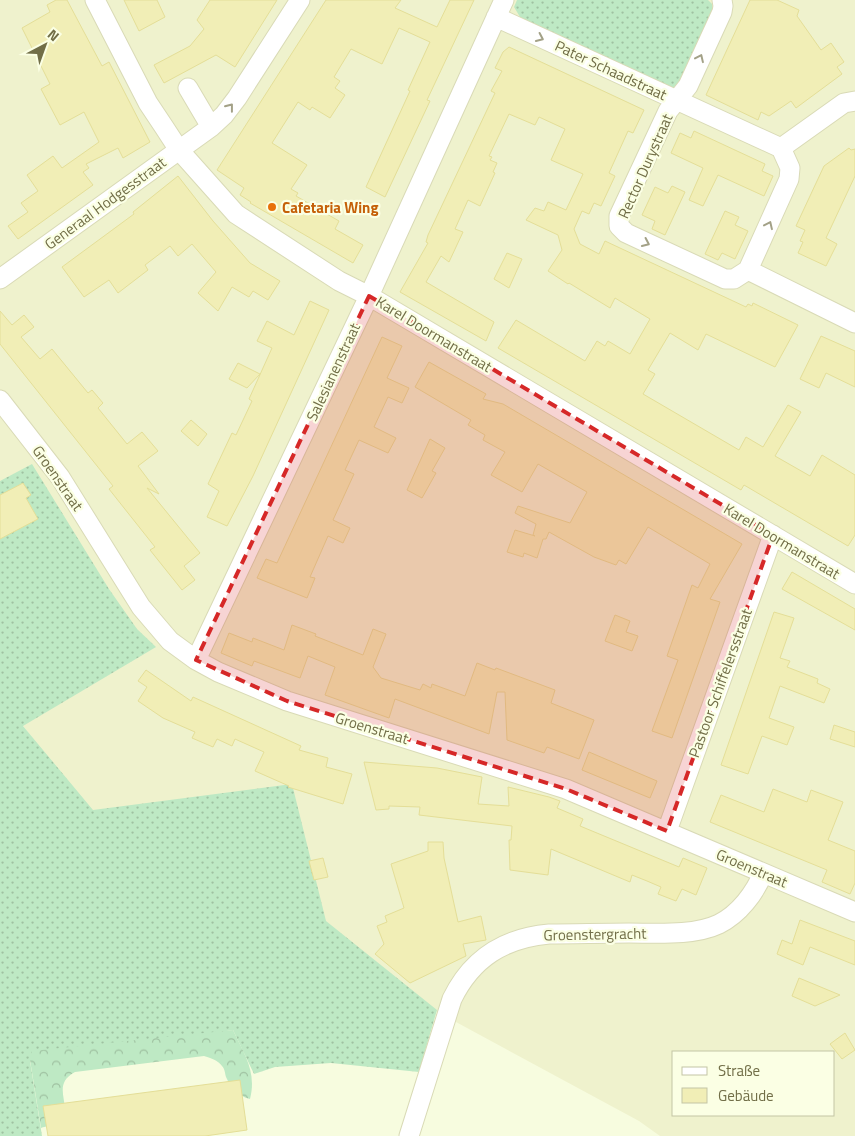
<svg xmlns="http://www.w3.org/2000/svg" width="855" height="1136" font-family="'Titillium Web',sans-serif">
<defs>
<pattern id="grass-dots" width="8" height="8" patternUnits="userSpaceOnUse" patternTransform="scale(1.25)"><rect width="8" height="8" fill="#bee9c4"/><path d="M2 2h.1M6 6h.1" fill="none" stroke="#9fc1a1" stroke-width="1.8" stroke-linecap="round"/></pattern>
<pattern id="forest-crowns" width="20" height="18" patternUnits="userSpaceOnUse" patternTransform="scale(1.25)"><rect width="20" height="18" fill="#bee9c4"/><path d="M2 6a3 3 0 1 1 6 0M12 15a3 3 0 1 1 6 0" fill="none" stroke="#9fc1a1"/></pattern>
</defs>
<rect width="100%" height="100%" fill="#f7fcdf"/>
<!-- residential -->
<path fill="#eff2cd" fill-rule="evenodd" d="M0 0H855V1136H660L639 1121 101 830 0 695ZM674 1052H834V1115H674Z"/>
<!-- grass -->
<path fill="url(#grass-dots)" d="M517 0H708L712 4 713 10 677 86 671 88 520 17 514 7Z
M32 464 109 589 137 629 156 647 23 726 93 810 292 784 326 921 437 1010 419 1072 331 1063 275 1067 254 1074 233 1030 30 1061 42 1136H0V481Z"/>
<!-- forest -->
<path fill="url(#forest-crowns)" d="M233 1030C244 1054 257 1071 250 1099 238 1096 231 1088 226 1077 225 1074 225 1069 222 1066 218 1060 210 1058 204 1056L75 1072C49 1086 75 1106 59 1121 55 1125 46 1126 41 1128L30 1060 32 1051Z"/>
<!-- building -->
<path fill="#f1eeb6" stroke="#e4de97" d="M56 0H67L102 66 109 62 150 142 123 158 118 148 86 164 89 168 83 172 93 185 18 239 8 226 28 212 21 203 38 191 27 175 53 156 62 168 99 142 84 112 60 125 41 89 50 84 22 28 50 12 47 5Z
M124 0H157L165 17 139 31Z
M210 0H277L235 67 216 55 164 83 154 65 190 46 204 29 197 20Z
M326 0H401L395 8 437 27 450 0H474L427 100 430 101 385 197 366 187 410 91 408 90 430 42 399 28 382 64 351 49 334 77 340 81 335 88 345 95 330 118 312 107 310 110 298 102 272 143 307 165 291 189 298 193 296 196 339 221 335 229 363 245 353 263 250 203 251 202 240 195 244 188 217 170Z
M750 0H777L799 10 797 16 821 50 831 43 844 62 837 67 842 74 796 108 791 101 769 116 761 112 758 120 706 95Z
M509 47 644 110 633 133 628 131 609 173 615 176 601 206 594 203 589 214 582 211 574 229 580 244 599 254 605 241 746 307 748 304 752 306 753 303 798 325 775 367 706 334 698 350 670 333 648 370 655 374 643 394 739 450 746 437 763 447 788 405 801 412 775 456 810 476 822 455 855 475V535L848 546 744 485 741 490 498 348 516 320 585 361 597 341 605 346 608 341 630 354 650 319 615 298 610 308 569 283 568 284 548 271 562 250 558 235 526 220 535 208 544 211 548 202 566 210 583 174 551 160 565 129 539 117 535 125 509 114 489 156 492 157 490 160 497 163 493 172 495 173 480 206 468 200 455 229 463 232 449 262 441 256 426 282 494 322 486 341 400 292 428 243 426 242 428 235 495 93 491 91 502 71 495 68 503 52Z
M694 131 765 164 762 171 773 176 764 196 718 175 703 206 689 200 703 168 671 153 680 133 691 138Z
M849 148 851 150 855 149V176L826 238 837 244 826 266 798 253 803 242 800 241 805 230 796 226 824 166Z
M178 176 213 221 250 263 280 281 268 300 253 291 249 297 232 287 218 311 198 293 216 272 192 244 178 256 170 246 145 265 148 270 118 293 109 280 84 297 62 267 134 214 133 212Z
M672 186 685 192 665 235 652 229 655 221 642 215 655 187 668 193Z
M725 211 739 217 735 225 748 231 735 259 722 253 718 260 705 254Z
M507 253 522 259 509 288 494 279Z
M310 301 329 310 253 476 227 526 207 517 219 491 208 484 232 433 236 435 252 401 249 399 272 348 257 341 267 321 294 335Z
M0 311 12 325 24 315 34 327 21 337 40 359 52 349 88 393 92 390 103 403 98 408 127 444 142 432 158 451 138 466 159 494 147 488 200 553 184 566 195 580 182 590 150 550 155 547 109 489 113 486 0 344Z
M821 336 855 351V387L826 373 819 388 800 379Z
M382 337 402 346 387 378 409 388 402 403 388 397 374 427 396 438 388 453 359 440 345 470 354 474 333 520 350 528 343 543 328 536 310 577 315 578 307 598 257 578 266 559 277 563Z
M429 362 486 394 483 399 503 404 742 544 710 599 720 602 672 738 652 731 678 660 667 656 692 585 698 588 710 564 648 527 626 564 619 560 616 565 594 557 549 532 546 539H543L537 558 524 553 523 557 507 552 515 530 535 536 533 535 536 524 515 513 518 506 570 523 587 492 538 464 522 492 491 475 505 452 483 440 485 435 468 425 471 420 415 387Z
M238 363 260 374 247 388 229 379Z
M191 420 207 434 198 446 181 431Z
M430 439 445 448 432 471 436 473 422 498 407 490Z
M23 483 31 495 26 498 38 519 0 539V495Z
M792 572 855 609V630L782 589Z
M774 612 794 618 780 658 790 661 787 667 818 679 817 683 830 689 824 703 780 686 769 718 794 727 787 745 762 736 748 774 721 765Z
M615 615 630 621 626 632 638 636 632 651 605 641Z
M292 625 316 634 315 636 363 655 373 629 386 634 373 667 381 678 420 690 423 684 431 688 432 684 465 696 477 663 495 670 496 668 555 690 551 703 594 720 579 759 547 747 544 753 507 740 505 692H497L489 734 395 699 389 718 325 695 335 667 308 656 300 678 254 661 252 666 221 653 229 633 252 642 253 638 284 650Z
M146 670 191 701 193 697 301 746 299 750 328 758 326 767 352 774 343 804 288 787 289 786 255 771 264 752 235 739 232 746 217 739 213 747 192 738 195 732 163 718 138 701 147 687 138 681Z
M834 725 855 732V747L830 739Z
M589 752 657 781 650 798 582 770Z
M364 762 437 768 482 777 478 804 509 806 508 787 549 797 560 801 557 808 583 819 580 826 679 867 683 858 707 868 696 895 682 889 676 901 658 894 661 887 647 881 632 875 630 882 551 849 548 875 510 870 509 840H511L512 826 419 815 420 807 389 806V809L376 810Z
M773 789 807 802 811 790 843 802 828 840 855 851V883L850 894 822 882 827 870 710 822 721 795 764 812Z
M428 842H443L444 858 458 922 481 916 486 940 463 944 466 956 410 983 375 954 384 944 377 926 387 922 385 916 404 908 391 864 428 851Z
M323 858 328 877 314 880 309 861Z
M800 920 855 941V965L810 947 803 965 777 954 782 940 792 944Z
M799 978 840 995 815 1006 792 996Z
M845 1033 855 1050 842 1059 830 1044Z
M240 1080 247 1130 205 1136H48L43 1106Z"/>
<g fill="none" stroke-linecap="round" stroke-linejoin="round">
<defs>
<path id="minor" d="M95 0 148 103 164 127 179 150 236 214 339 281 369 296 855 584
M722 0 723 6 722 12 688 86 668 111 619 216V226L626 233 725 279H734L748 270 789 179 790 168 781 148
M496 17 781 148 844 103 855 101
M188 88 211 127
M748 270 855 323
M0 279 211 127 224 115 237 98 300 0
M0 400 60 477 141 607 170 641 196 660 218 672 287 701 566 789 855 912
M196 660 369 296 504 0
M667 831 773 535
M409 1136 452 999C472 958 504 938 549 934 575 934 602 933 629 933 656 933 694 936 719 924 739 914 755 893 763 873"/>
</defs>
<!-- minor casing -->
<use href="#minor" stroke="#d9dab6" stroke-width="21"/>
<!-- minor -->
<use href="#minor" stroke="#fff" stroke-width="19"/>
</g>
<!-- one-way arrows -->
<defs><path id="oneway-chevron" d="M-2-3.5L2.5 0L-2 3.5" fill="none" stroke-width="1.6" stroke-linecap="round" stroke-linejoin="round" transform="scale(1.25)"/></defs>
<g stroke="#a3a187">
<use href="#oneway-chevron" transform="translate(540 38) rotate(25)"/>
<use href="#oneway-chevron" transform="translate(700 58) rotate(-65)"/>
<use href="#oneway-chevron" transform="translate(230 107) rotate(-52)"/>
<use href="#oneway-chevron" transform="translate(769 225) rotate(-65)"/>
<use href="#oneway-chevron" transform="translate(646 243) rotate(25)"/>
</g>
<!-- marked area -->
<path fill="#d62828" fill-opacity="0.2" stroke="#d62828" stroke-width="4" stroke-dasharray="10 6" stroke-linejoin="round" d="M369 296 773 535 667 831 566 789 287 701 196 660Z"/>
<!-- markers -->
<circle fill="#e8710a" stroke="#fbffe4" stroke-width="2" cx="272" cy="207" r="5"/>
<g text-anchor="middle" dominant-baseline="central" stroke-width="4.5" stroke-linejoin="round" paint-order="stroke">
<!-- street labels -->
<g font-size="15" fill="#716e47" stroke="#fbffe4">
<text transform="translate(611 70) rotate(25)">Pater Schaadstraat</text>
<text transform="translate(645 166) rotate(-66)">Rector Durystraat</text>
<text transform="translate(105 203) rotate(-36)">Generaal Hodgesstraat</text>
<text transform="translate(434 334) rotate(31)">Karel Doormanstraat</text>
<text transform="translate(333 372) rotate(-65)">Salesianenstraat</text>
<text transform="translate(58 478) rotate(55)">Groenstraat</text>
<text transform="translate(782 541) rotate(31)">Karel Doormanstraat</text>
<text transform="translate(720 683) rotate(-70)">Pastoor Schiffelersstraat</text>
<text transform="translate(372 728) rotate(17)">Groenstraat</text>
<text transform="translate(752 868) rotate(23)">Groenstraat</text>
<text transform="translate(595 934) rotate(-1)">Groenstergracht</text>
</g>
<!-- food labels -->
<g font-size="15" font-weight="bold" fill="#c56008" stroke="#fbffe4" text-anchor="start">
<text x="282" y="207">Cafetaria Wing</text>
</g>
</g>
<!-- legend -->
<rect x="672" y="1051" width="162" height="65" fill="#fbffe4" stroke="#c4c5a5"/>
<rect x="682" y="1067" width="25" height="8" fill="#ffffff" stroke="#c4c5a5"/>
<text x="718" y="1076" font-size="15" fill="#716e47">Straße</text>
<rect x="682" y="1088" width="25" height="15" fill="#f1eeb6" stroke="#c4c5a5"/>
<text x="718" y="1101" font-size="15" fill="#716e47">Gebäude</text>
<!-- north arrow -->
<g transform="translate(45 45) rotate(41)" stroke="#fbffe4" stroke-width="4" paint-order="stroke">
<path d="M0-4L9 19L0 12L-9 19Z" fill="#716e47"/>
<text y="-8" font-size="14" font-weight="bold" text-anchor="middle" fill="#716e47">N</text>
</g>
</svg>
